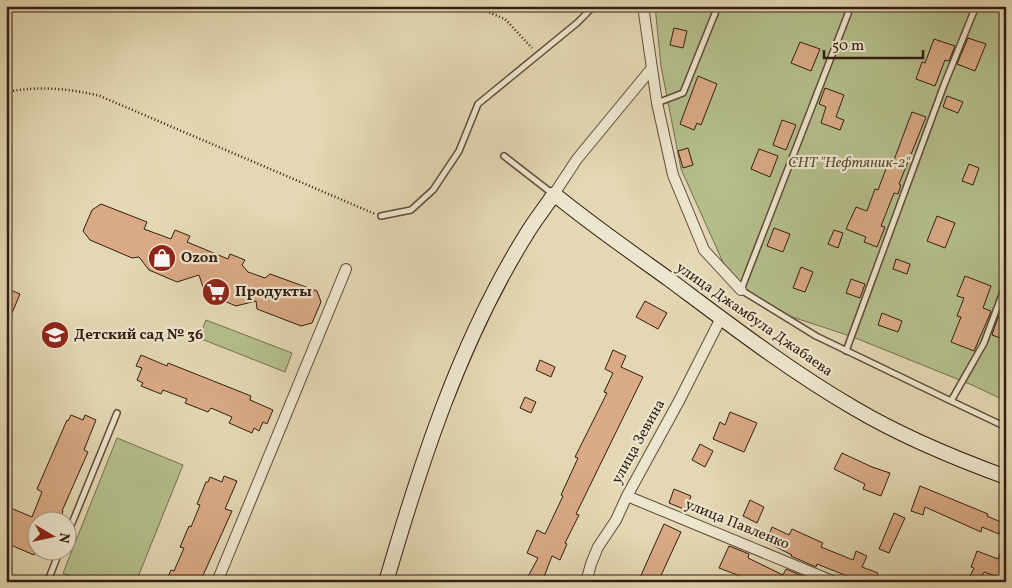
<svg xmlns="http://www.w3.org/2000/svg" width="1012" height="588" font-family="Vollkorn,serif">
<rect width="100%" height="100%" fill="#e3d8b3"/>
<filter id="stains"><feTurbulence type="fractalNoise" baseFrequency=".004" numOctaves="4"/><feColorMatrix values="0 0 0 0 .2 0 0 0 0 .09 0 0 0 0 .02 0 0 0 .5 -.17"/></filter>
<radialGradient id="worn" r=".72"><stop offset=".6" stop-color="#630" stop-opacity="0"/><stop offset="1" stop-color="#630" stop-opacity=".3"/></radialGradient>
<!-- green -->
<path fill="#b4bf8c" stroke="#746e4e" d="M655 6H1006V401L972 385 853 337 777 312 731 280 681 169 661 66Z
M206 320 292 353 285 372 199 338Z
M117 438 183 465 136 582H84L63 573Z"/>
<!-- building -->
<path fill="#d9aa85" stroke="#331c10" d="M674 28 687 31 683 48 670 45Z
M968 38 986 44 975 71 957 64Z
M934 39 955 46 949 61 945 60 935 86 916 79 922 62 925 63Z
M800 42 820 49 811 71 791 63Z
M698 76 717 84 701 125 697 123 694 130 680 124Z
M825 88 844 95 836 117 844 120 840 130 821 123 826 107 819 104Z
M947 96 963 102 958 113 943 107Z
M912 112 926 117 899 184 901 185 898 194 894 193 881 226 885 227 877 247 864 242 866 237 846 229 856 207 867 211 875 189 878 190 890 158 894 160Z
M782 120 796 125 786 150 773 145Z
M688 148 693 165 683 168 678 151Z
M759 149 778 156 770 177 751 169Z
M969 164 979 168 973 185 962 181Z
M101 204 147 222 144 229 171 239 175 230 190 236 187 242 228 259 230 254 245 260 242 265 248 272 265 278 270 274 317 291 321 302 312 323 301 326 257 309 256 301 236 306 205 293 199 275 177 282 149 270 139 257 132 258 90 240 83 231 92 210Z
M937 216 955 223 945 248 927 241Z
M774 228 790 234 783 252 767 246Z
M834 230 843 233 838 248 828 244Z
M896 259 910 264 907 274 893 269Z
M801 267 813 272 805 292 793 288Z
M965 276 991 286 983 308 991 311 990 314 974 351 951 342 961 317 957 316 964 298 957 296Z
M851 279 865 284 860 298 846 293Z
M6 288 20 294 7 325H6Z
M645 301 667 313 658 329 636 317Z
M882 313 902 321 898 332 878 325Z
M998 317 1006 320V340L992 335Z
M613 350 626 356 621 367 643 377 576 514 579 515 565 543 567 544 560 560 552 556 542 582H525L538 558 527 553 537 530 545 534 563 496 561 495 578 458 575 457 607 393 604 392 613 373 605 369Z
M141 355 167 366 168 363 251 396 250 400 273 410 267 424 263 422 259 431 254 428 252 433 229 423 232 417 211 408 208 412 185 403 187 399 163 390 161 394 141 386 143 383 137 380 142 368 136 366Z
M540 360 555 367 551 377 536 370Z
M525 397 536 402 531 413 520 408Z
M730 412 757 423 744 452 713 439 720 422 725 425Z
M71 415 83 420 85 415 96 420 84 450 88 452 62 511H63L60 520H38V546L34 555 6 543V506L32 517 42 492 37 489 67 420 68 421Z
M700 444 713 451 705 467 692 460Z
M842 453 872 467 890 473 881 496 863 489 865 484 834 469Z
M224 476 237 481 225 509 232 511 200 582H166L171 570 174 571 184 548 180 547 189 526 191 527 200 505 197 504 206 482H208L210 477 222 482Z
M920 486 988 514 987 516 1003 523 999 534 982 527 981 532 925 507 923 515 911 511Z
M674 489 691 496 686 510 669 503Z
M750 500 764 507 757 523 743 516Z
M894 513 905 518 889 553 879 549Z
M664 524 681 532 658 582H638Z
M772 527 789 535 792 529 823 543 821 547 853 560 856 551 867 556 862 567 878 573 875 582H862L817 564 816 567 791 556 792 555 766 542Z
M1005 541 1006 580 984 572 979 582 969 578 974 568 971 567 977 551 998 559Z
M729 546 749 554 748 558 783 575 786 569 810 579 809 582H746L748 579 719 568Z"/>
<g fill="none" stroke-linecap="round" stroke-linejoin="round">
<defs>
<path id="service" d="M851 6 741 290 816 336 951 401
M657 103 683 93 718 6
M504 156 553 194
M381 216 411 210 433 190 459 151 478 104 577 23 594 6
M1006 284 984 343 951 401 1006 427
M846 351 944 85 976 6
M68 533 117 413
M49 578 60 550"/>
<path id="minor" d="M643 6 657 103 673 175 704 250 741 290
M554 194 577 159 652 68
M627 496 835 582
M217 582 346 269
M586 582 591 564 598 547 616 520 627 496 679 401 721 318"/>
<path id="secondary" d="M386 582C421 462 460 341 526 235 534 221 545 208 554 194 592 225 631 252 670 280 729 324 790 371 854 408 901 436 954 458 1006 477"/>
</defs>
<!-- service casing -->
<use href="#service" stroke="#5f4b39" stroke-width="8"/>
<!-- minor casing -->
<use href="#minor" stroke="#5f4b39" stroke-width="12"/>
<!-- secondary casing -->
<use href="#secondary" stroke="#331c10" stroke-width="16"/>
<!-- path -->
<path stroke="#331c10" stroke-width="2.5" stroke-dasharray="1 2.5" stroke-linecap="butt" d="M473 6 505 19 532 48
M6 92C38 86 68 88 100 96L375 214"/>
<!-- service -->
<use href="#service" stroke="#ede6ce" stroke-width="5"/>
<!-- minor -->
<use href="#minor" stroke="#ede6ce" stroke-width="10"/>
<!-- secondary -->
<use href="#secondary" stroke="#ede6ce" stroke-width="14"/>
</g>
<!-- icons -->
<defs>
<symbol id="shop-disc" viewBox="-11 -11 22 22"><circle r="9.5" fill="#8f2418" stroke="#ede6ce"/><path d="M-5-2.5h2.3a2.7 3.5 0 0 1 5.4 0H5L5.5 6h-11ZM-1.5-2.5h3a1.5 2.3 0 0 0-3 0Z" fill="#fff"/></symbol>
<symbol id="supermarket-disc" viewBox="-11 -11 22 22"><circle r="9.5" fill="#8f2418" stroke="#ede6ce"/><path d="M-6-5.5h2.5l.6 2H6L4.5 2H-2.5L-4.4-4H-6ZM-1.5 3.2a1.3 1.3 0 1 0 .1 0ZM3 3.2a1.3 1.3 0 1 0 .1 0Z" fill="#fff"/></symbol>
<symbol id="school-disc" viewBox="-11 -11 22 22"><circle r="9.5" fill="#8f2418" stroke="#ede6ce"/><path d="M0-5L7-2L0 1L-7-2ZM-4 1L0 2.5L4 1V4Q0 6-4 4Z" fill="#fff"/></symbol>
</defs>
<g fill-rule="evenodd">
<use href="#shop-disc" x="146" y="242" width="32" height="32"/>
<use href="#supermarket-disc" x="200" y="276" width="32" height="32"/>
<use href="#school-disc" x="39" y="319" width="32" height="32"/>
</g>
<g text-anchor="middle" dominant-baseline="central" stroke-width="4.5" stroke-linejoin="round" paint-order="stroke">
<!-- park labels -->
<g font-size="15" font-style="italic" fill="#5a4d35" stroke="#ede6ce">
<text x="849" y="163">СНТ "Нефтяник-2"</text>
</g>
<!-- poi labels -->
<g font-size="15" font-weight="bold" fill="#331c10" stroke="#ede6ce" text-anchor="start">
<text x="181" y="258">Ozon</text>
<text x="235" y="292">Продукты</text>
<text x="74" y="335">Детский сад № 36</text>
</g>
<!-- street labels -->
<g font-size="15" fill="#331c10" stroke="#ede6ce">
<text transform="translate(754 320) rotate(35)">улица Джамбула Джабаева</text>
<text transform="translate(639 442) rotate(-61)">улица Зевина</text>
<text transform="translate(737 525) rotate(22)">улица Павленко</text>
</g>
</g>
<!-- margin -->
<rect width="1012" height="588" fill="none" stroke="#e3d8b3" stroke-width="25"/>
<rect x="8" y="8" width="997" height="573" fill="none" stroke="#331c10" stroke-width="2.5"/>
<rect x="12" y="12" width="987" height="563" fill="none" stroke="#331c10"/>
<!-- north arrow -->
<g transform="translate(52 536) rotate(99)"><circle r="24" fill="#ede6ce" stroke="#a39582"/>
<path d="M0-4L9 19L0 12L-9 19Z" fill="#8f2418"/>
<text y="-8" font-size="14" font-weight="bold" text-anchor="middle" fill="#331c10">N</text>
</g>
<!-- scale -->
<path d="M824 50v8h99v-8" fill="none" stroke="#331c10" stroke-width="2.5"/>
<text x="832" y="50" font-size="15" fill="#331c10" stroke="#ede6ce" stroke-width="4" paint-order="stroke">50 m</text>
<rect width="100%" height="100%" filter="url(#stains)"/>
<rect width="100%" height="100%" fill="url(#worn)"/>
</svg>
